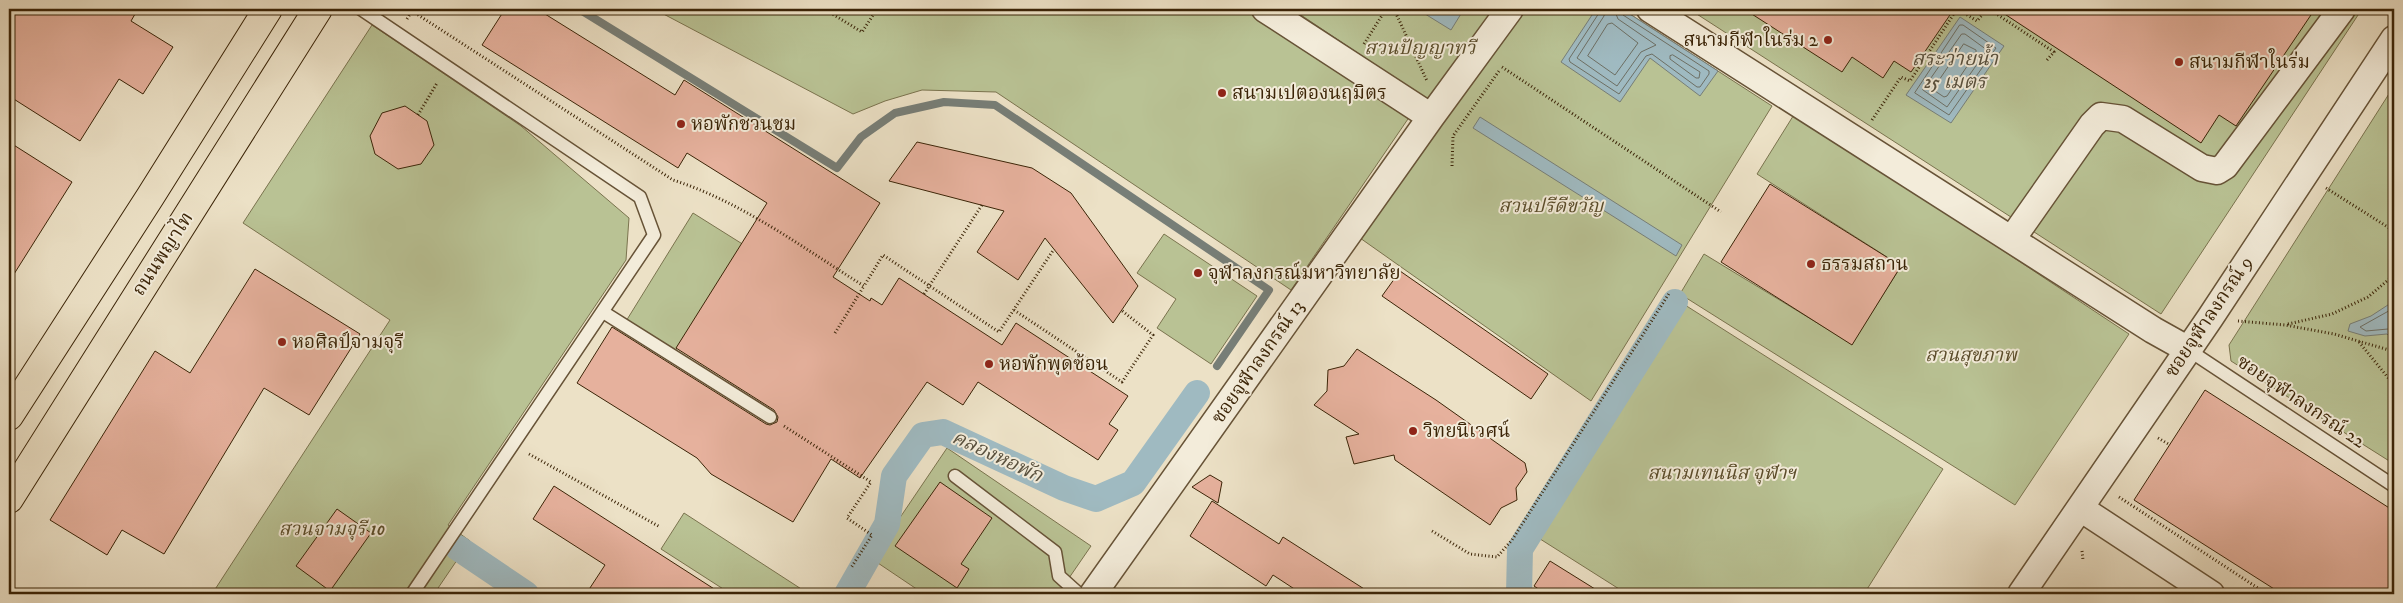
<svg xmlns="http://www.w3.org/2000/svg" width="2403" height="603" font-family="'IM FELL DW Pica','Noto Serif Thai',serif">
<rect width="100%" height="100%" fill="#ece1c6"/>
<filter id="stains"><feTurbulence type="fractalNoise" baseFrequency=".004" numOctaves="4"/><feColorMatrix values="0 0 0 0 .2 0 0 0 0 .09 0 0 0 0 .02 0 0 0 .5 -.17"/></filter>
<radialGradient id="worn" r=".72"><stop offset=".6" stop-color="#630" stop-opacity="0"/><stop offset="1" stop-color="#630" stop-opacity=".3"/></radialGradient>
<!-- green -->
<path fill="#b9c294" stroke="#7a734e" d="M654 9H1246L1410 116 1291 290 996 92 922 90 885 101 853 114Z
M1292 9H1495L1431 102Z
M1523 9H1622L1772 106 1591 401 1360 238Z
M1689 9H2362L2161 314Z
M372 25 521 126 629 218 626 260 448 525 470 541 434 594H212L390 320 243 223Z
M2394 86V464L2231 361 2229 345Z
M1795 113 2129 334 2015 505 1680 294 1704 254 1852 344 1901 266 1757 174Z
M693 213 744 245 671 357 623 326Z
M1164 234 1257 296 1211 364 1157 328 1176 299 1137 273Z
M1685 305 1943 469 1864 594H1627L1537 537Z
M947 448 1091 546 1058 594H924L872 559Z
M684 513 809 594H731L661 549Z"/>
<!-- water -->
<path fill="#9fbac1" stroke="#777e77" d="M1417 9H1464L1451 30Z
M1596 9H1622L1718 71 1700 96 1650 58 1620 102 1561 62Z
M1960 17 2004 46 1951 123 1906 95Z
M1480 117 1682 245 1676 256 1473 128Z
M2394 301V341L2387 334 2365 336 2348 331 2350 324 2371 316Z"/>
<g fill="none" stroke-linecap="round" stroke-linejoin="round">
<!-- shore -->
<path stroke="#6d6f64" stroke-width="1" d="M1600 9 1599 13 1569 59 1570 62 1619 94 1646 56 1652 54 1697 87H1700L1709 74V71L1623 15 1621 9
M1606 9 1604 16 1577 58 1617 86 1641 52 1656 45 1618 19 1614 9
M1608 24 1612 23 1638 43 1615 75 1588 56Z
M1960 25H1963L1996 48 1949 115 1915 93Z
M1962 34H1965L1987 50 1947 107 1923 90Z
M1964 44 1976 50V53L1947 96 1944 97 1935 91 1934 88Z
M1673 55 1700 72 1699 78H1696L1670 59V56Z
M2394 308 2360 327 2366 331 2388 329 2394 334"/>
<!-- stream -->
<path stroke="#777e77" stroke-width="8" d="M579 9 837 168 861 137 895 113 944 102 995 105 1269 290 1217 366"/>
<!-- canal -->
<path stroke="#9fbac1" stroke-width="26" d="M458 548 526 594
M847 594 887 524 894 476 923 435 943 432 1064 488 1096 499 1133 483 1197 393
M1519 594 1520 549 1675 302"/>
</g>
<!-- building -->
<path fill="#e6b19d" stroke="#3b2407" d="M18 9H138L131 21 173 47 143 94 119 79 80 141 9 96V23Z
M505 9H537L675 95 684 80 880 203 833 277 870 301 871 298 882 305 899 278 1002 345 1016 323 1128 396 1109 424 1118 430 1098 460 978 382 963 405 927 382 860 478 831 459 793 522 711 474 697 458 577 383 612 327 766 424 770 425 777 422 778 417 774 410 676 348 767 203 687 153 678 168 482 45Z
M1744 9H1954L1911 72 1894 61 1883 78 1852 57 1842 72Z
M1997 9H2315L2236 126 2219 115 2201 143Z
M405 106 427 121 434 145 421 164 398 169 375 154 370 136 382 113Z
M9 142 72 182 9 282Z
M917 142 1032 168 1071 193 1138 286 1113 323 1045 238 1018 280 977 252 1004 211 889 181Z
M1770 184 1901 266 1852 345 1721 262Z
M255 269 360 334 309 415 264 388 164 554 122 530 107 555 50 520 155 351 190 373Z
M1400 271 1548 374 1531 399 1382 296Z
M1357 349 1436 400 1525 463 1527 472 1516 488 1517 500 1501 508 1490 525 1395 460 1394 455 1354 464 1346 437 1359 434 1314 405 1327 391 1328 370 1344 366Z
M2205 390 2394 511V594H2282L2134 500Z
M1210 475 1222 482 1218 503 1192 487Z
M940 482 992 518 961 564 969 569 957 588 895 546Z
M554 486 722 594H586L605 565 533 519Z
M1212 501 1279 544 1283 537 1372 594H1302L1273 575 1266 586 1190 536Z
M337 509 371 533 330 591 296 566Z
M1550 561 1603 594H1546L1534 586Z"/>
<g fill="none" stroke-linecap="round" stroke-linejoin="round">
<defs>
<path id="service" d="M361 9 640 197 654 235 412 594
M603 312 770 417
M2187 349 2394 486
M955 476 1055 552 1059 576 1079 594"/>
<path id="minor" d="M1265 9 1431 117
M1650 9 2153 330 2187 349
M2012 239 2092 125 2101 116 2123 119 2202 168 2217 171 2225 166 2342 9
M2080 508 2211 594
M1093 594 1431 117 1510 9
M2021 594 2210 318 2394 39"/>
<path id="primary" d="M9 416 150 197 268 9
M9 499 318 9"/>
</defs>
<!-- service casing -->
<use href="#service" stroke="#675337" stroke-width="15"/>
<!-- minor casing -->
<use href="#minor" stroke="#675337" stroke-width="29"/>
<!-- primary casing -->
<use href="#primary" stroke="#3b2407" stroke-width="30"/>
<!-- path -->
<path stroke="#3b2407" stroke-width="3" stroke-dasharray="1 2.5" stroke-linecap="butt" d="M824 9 862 32 877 9
M1394 9 1427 81
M1958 9 1977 21 1987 9
M1989 9 2054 52 2046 61
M412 11 673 180C742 202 803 248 864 286L883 255 999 332 1054 249
M407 19 413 9
M1364 44 1386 9
M1502 67 1721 212
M418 115 437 83
M1872 120 1901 77 1910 81 1957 9
M1452 166 1453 136 1499 71
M2326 188 2394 231
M924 294 982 205
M1014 310 1122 382 1153 335 1121 310
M2238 321 2285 325 2334 334 2389 350 2394 355
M2288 324 2332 314 2368 297 2394 275
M835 333 864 286
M2359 342 2394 385
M784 426 871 482 847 518 872 535 851 568
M2158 438 2170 445
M529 454 660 527
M2119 497 2267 594
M1432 531 1470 554 1497 557 1512 540 1670 292
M2082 551 2083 560"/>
<!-- service -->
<use href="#service" stroke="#f3ecda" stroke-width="12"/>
<!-- minor -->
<use href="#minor" stroke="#f3ecda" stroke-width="26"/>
<!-- primary -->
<use href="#primary" stroke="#ece1c6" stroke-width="28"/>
</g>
<!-- markers -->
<g fill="#8f2418" stroke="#f3ecda" stroke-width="2">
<circle cx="1828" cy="40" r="5"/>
<circle cx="2179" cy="62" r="5"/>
<circle cx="1222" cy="93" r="5"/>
<circle cx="681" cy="124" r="5"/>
<circle cx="1811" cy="264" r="5"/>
<circle cx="1198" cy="273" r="5"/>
<circle cx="282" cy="342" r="5"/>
<circle cx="989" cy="364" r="5"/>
<circle cx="1413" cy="431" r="5"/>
</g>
<g text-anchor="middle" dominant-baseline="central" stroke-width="4" stroke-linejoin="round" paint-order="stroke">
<!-- poi labels -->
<g font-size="19" fill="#3b2407" stroke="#f3ecda" text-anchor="start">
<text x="1818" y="40" text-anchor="end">สนามกีฬาในร่ม 2</text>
<text x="2189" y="62">สนามกีฬาในร่ม</text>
<text x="1232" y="93">สนามเปตองนฤมิตร</text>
<text x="691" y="124">หอพักชวนชม</text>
<text x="1821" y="264">ธรรมสถาน</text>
<text x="1208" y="273">จุฬาลงกรณ์มหาวิทยาลัย</text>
<text x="292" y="342">หอศิลป์จามจุรี</text>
<text x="999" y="364">หอพักพุดซ้อน</text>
<text x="1423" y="431">วิทยนิเวศน์</text>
</g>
<!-- park labels -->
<g font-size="19" font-style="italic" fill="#5a4c2a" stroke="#f3ecda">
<text x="1420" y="48">สวนปัญญาทวี</text>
<text x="1551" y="206">สวนปรีดีขวัญ</text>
<text x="1971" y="355">สวนสุขภาพ</text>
<text x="1722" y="473">สนามเทนนิส จุฬาฯ</text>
<text x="332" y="529">สวนจามจุรี 10</text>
</g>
<!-- street labels -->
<g font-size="19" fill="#3b2407" stroke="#f3ecda">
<text transform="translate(163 254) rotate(-57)">ถนนพญาไท</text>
<text transform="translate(2209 317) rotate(-56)">ซอยจุฬาลงกรณ์ 9</text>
<text transform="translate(1258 362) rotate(-55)">ซอยจุฬาลงกรณ์ 13</text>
<text transform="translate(2301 402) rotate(34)">ซอยจุฬาลงกรณ์ 22</text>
</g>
<!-- water labels -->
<g font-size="20" font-style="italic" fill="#59513f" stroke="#f3ecda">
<text x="1955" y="59">สระว่ายน้ำ<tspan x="1955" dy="23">25 เมตร</tspan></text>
<text transform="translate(997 457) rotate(25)">คลองหอพัก</text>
</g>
</g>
<!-- margin -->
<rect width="2403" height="603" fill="none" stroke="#ece1c6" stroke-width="30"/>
<rect x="10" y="10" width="2383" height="583" fill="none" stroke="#3b2407" stroke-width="2.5"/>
<rect x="15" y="15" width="2373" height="573" fill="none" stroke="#3b2407"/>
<rect width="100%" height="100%" filter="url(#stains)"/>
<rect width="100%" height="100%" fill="url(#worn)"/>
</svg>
